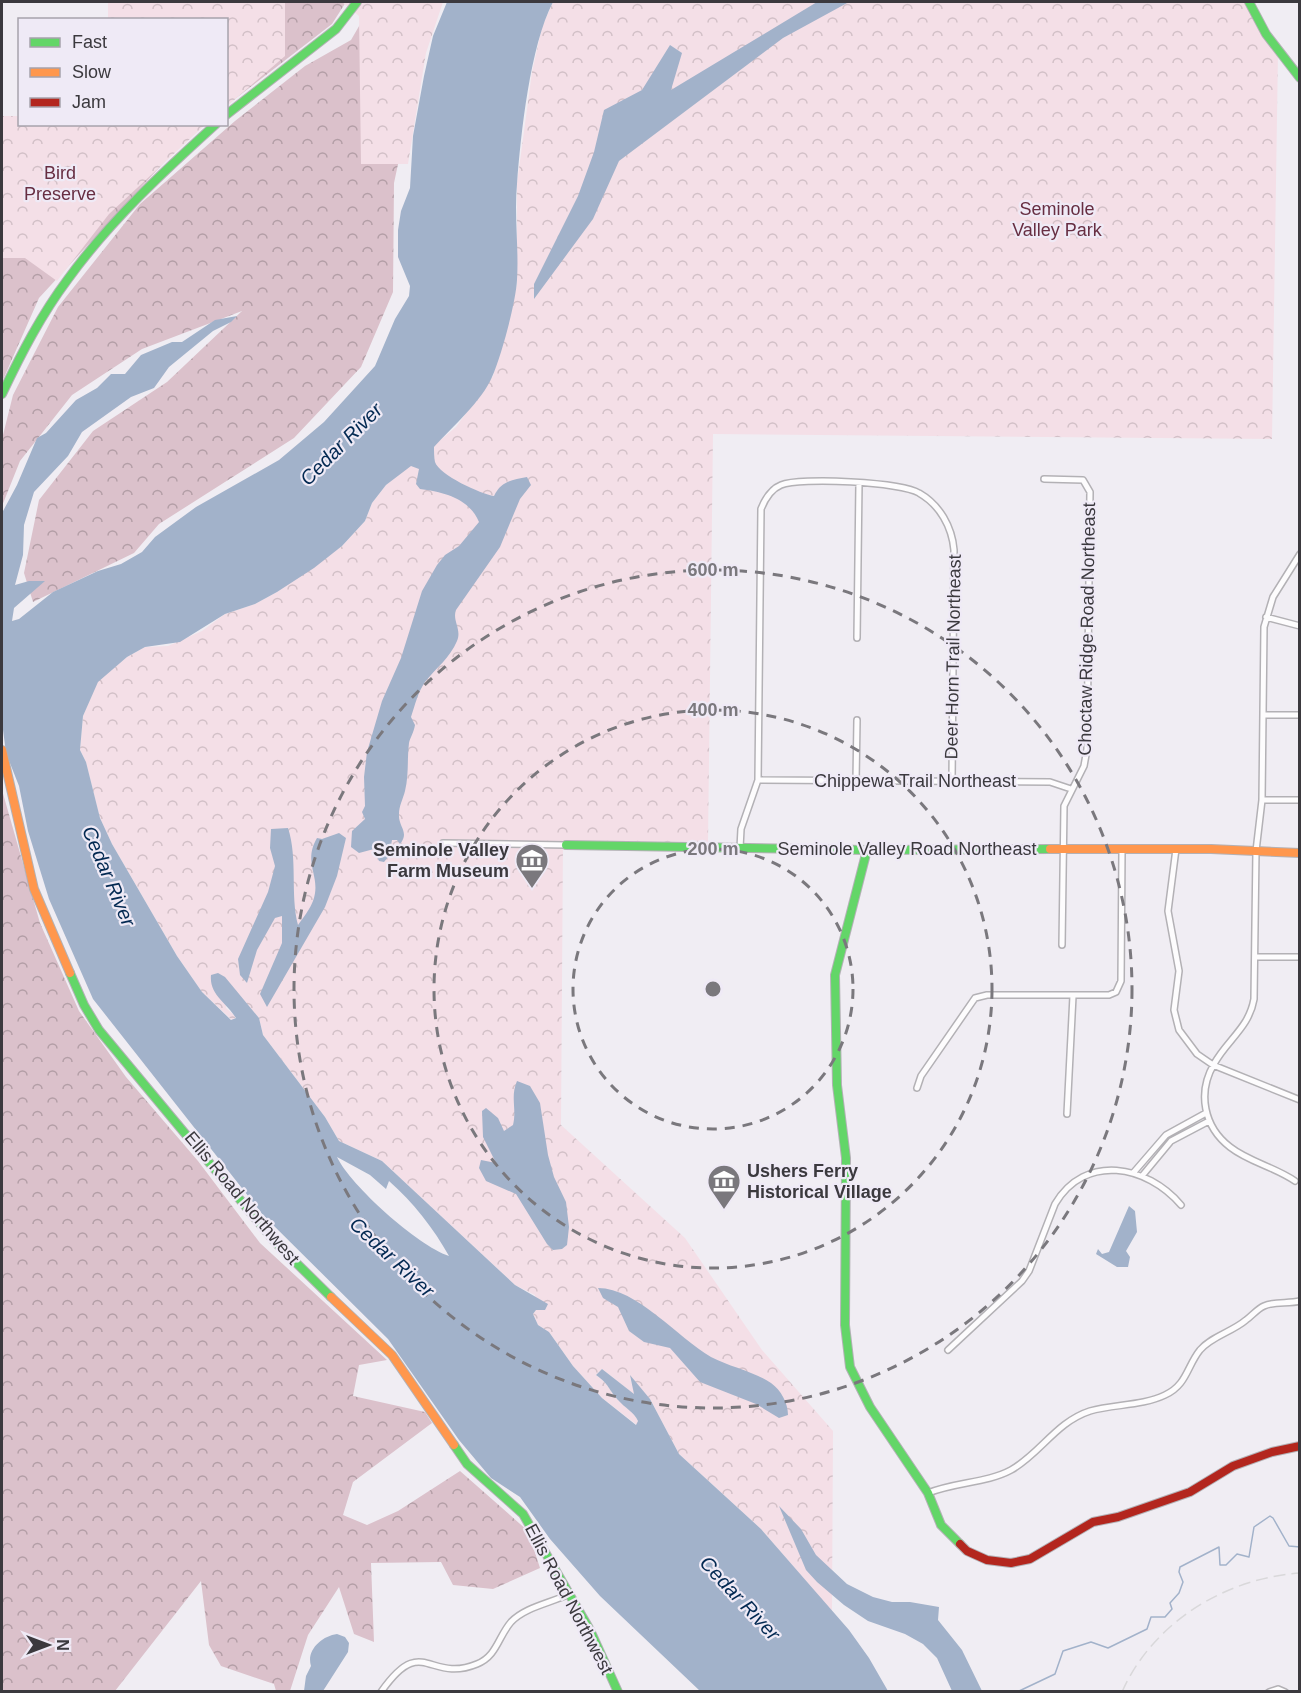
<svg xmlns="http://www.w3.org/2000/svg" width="1301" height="1693" font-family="Helvetica,sans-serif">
<defs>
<pattern id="forest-crowns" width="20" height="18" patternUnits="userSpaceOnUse" patternTransform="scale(1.5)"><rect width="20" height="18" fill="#dbc1cb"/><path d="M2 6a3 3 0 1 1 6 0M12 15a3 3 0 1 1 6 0" fill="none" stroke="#b39ea6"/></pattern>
<pattern id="park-crowns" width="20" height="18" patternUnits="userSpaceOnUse" patternTransform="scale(1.5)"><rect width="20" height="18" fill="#f4dfe7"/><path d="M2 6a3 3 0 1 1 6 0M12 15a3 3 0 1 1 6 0" fill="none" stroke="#d2c0c7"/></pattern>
</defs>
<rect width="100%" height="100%" fill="#f0edf3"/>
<!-- forest -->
<path fill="url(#forest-crowns)" d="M124 2H346L332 24 227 105 226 20H118Z
M373 2 425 37 394 183 393 292 361 367 294 438 159 524 134 553 33 602 24 573 39 500 93 431 167 382 242 311 142 349 72 395 20 461 2 506V439L13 395 58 307 140 204 235 121 305 66 351 40Z
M44 124 193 131 39 298 2 382V128Z
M2 790 40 923 79 1011 126 1077 198 1161 260 1243 387 1360 359 1365 353 1396 425 1412 432 1423 353 1482 343 1515 367 1525 398 1511 460 1471 528 1531 540 1568 493 1589 453 1585 441 1562 371 1563 374 1642 354 1634 339 1587 308 1635 290 1691H276L274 1684 221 1666 209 1645 201 1581 115 1691H2Z"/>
<!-- park -->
<path fill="url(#park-crowns)" d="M108 2H285V56L227 106 226 20 108 19Z
M342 2H443L426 53 408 164H361L359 16Z
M553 2H1249L1278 53 1272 439 713 434 708 842 563 841 561 1125 685 1238 762 1350 833 1431 832 1611 761 1529 679 1454 650 1399 630 1377 635 1395 602 1369 596 1375C609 1384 609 1390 618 1400 626 1408 634 1412 638 1421L637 1425 602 1398 573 1366 549 1332 538 1325 533 1314 536 1310 535 1295 515 1285 382 1161 339 1141 325 1117 263 1035 259 1018 224 977 226 1008 236 1017 232 1020 202 992 177 956 112 844 100 818 86 762 80 750 83 716 97 682 127 657 145 647 168 646 202 631 225 614 255 604 277 592 342 546 365 521 372 503 386 485 456 427 493 376 517 284V183L532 72 542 27Z
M2 116H19L20 124 205 125 109 214 57 281 25 258H2Z"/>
<!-- water -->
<path fill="#a2b2ca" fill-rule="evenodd" d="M447 2H553C530 46 521 133 517 184 514 216 519 248 517 280 516 302 501 357 492 377 482 401 452 427 434 447 434 451 434 458 435 462 439 475 481 494 494 496 501 481 512 480 527 477L531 485 520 499 500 547 456 610C452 621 462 629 457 641 450 658 436 668 425 682 418 692 415 705 411 717L415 725C414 732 410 738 409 743 407 759 409 775 405 791 403 799 399 806 399 814 398 827 410 832 400 844L397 840H392L389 856 384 862 379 861 374 849 359 853 351 847 352 831 365 819 362 812 365 806 364 777 367 752 382 701 401 658 422 591 437 565 445 555 459 546 479 522C469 498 443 492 420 489L416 484 419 469 411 466 386 485 372 503 365 521 342 546 314 568 277 592 255 604 225 614 180 642 145 647 127 657 98 682 83 716 80 750 86 762 100 818 112 844 177 956 202 992 231 1020 236 1018C227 1003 209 995 211 975L218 973 225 977 259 1018 263 1035 325 1117 339 1141 382 1161 515 1285 548 1304 545 1310H536L533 1314 538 1325 549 1332 573 1366 602 1398 636 1425 638 1421C634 1412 625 1408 618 1400 608 1389 610 1385 596 1375L602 1369 634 1394 630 1375 650 1399 679 1454 761 1529 849 1630 869 1658 888 1691H700L600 1596 550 1539 520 1497 491 1478 459 1440 388 1339 263 1215 93 999 49 899 28 831 19 786 6 753 2 722V513L17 485 37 438 46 433 76 400 97 388 111 374H125L141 355 172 342H182L215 320 237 316 231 322 213 331 169 367 154 388 131 397 82 432 68 456 34 492 24 525 23 555 15 585 29 581H45L14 608 12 621 19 619 53 592 98 571 121 564 142 552 155 537 196 507 279 460 324 422 375 366 395 319 409 296 410 286 398 257V230L401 211 410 188 413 136 424 76 433 36ZM337 1157 370 1175 386 1189 389 1181C413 1202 434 1229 449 1256 417 1245 351 1186 337 1157Z
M817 2H849L783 38 619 161 593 219 534 299V284L578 196 594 152 604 110 642 90 670 45 682 53 671 90Z
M288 828C298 859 290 894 298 925 303 918 310 909 313 901 322 876 302 864 317 838L322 839 339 833 346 838 337 876 325 907 267 1007 260 994 282 943V916L275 918 257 950 247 983 240 975 238 959 268 892 275 866 270 848 271 829Z
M517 1081 530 1086 540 1103 548 1155 554 1177 566 1202 569 1227 567 1245 562 1249 553 1250 547 1244 516 1194 486 1181 479 1168 481 1160 496 1163 483 1137 482 1111 486 1108 498 1118 504 1131 513 1125C517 1109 510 1097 517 1081Z
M1129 1206 1135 1211 1137 1232 1126 1251 1130 1257 1128 1267H1117L1096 1254 1098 1249 1102 1254 1109 1252Z
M598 1288C637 1288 678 1338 711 1357 730 1367 753 1371 771 1383 781 1390 788 1403 788 1415L779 1418 756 1404 700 1382 670 1348 644 1342 629 1331 618 1307 603 1298Z
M779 1506 801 1529 816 1555 847 1584 873 1597 892 1602H910L939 1607 938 1620 962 1650 982 1691H952L937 1658 923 1644 905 1634 868 1621 844 1605 817 1582 806 1570Z
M337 1634 345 1637 349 1643 348 1652 323 1691H304L306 1676 311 1666C306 1650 322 1636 337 1634Z"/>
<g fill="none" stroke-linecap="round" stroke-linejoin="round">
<!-- stream -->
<path stroke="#a2b2ca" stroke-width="1.5" d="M1017 1692 1055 1674 1063 1651 1091 1642 1108 1648 1147 1629 1151 1617H1165L1172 1609 1170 1603 1179 1593 1183 1582 1179 1572 1180 1567 1219 1547 1220 1565H1226L1237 1554 1249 1557 1254 1527 1270 1516 1273 1518 1289 1546 1300 1547"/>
<defs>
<path id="street" d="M1044 479 1083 480 1090 492 1087 749 1084 766 1064 806 1062 945
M1266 617 1300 626
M857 638 859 483
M1263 715H1300
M758 780 1050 782 1071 789
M856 781 857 720
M1262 800H1300
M443 843 566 845
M740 848 741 829 758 780 761 509C765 499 771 489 781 485 800 477 902 482 919 493 940 505 952 527 954 550L952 781
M1176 849 1168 911 1179 971 1174 1010 1179 1030 1197 1054 1213 1065 1300 1100
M1255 957H1300
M917 1088 921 1076 975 998 987 995H1109L1116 992 1121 981 1122 850
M1067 1114 1073 996
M1134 1172 1166 1135 1206 1113
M1142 1176 1171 1141 1209 1121
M1295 1181C1275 1167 1249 1162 1230 1147 1204 1127 1197 1093 1214 1064 1227 1040 1249 1028 1254 999L1256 851 1262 800 1264 627 1273 597 1300 554
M948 1350 1022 1281 1029 1271 1055 1204C1085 1153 1147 1165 1181 1205
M928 1493C955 1482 987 1483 1011 1470 1040 1454 1056 1422 1090 1411 1114 1404 1142 1406 1165 1395 1187 1385 1187 1366 1200 1350 1212 1336 1232 1332 1246 1320 1252 1316 1257 1309 1264 1306 1275 1301 1288 1304 1300 1301
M381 1692C423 1632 428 1684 477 1664 497 1656 498 1637 511 1622 525 1607 551 1603 569 1594
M1269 1692 1278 1689 1285 1692"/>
<path id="fast" d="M1249 2 1266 34 1300 78
M226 115 336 29 357 2
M2 394C21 354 41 315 68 279 110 221 163 172 216 124
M566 845 867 850 1050 849
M867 850 835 975 837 1085 846 1158 845 1325 850 1367 870 1407 928 1493 941 1525 960 1544
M70 973 84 1005 99 1030 276 1243 331 1297
M454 1445 467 1464 523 1514 590 1630 618 1692"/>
<path id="slow" d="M2 750 34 889 70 973
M1050 849H1211L1300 853
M331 1297 392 1355 454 1445"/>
<path id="jam" d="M960 1544 967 1551 987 1560 1011 1563 1030 1559 1093 1522 1118 1517 1190 1492 1233 1466 1272 1452 1300 1446"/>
</defs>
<!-- street casing -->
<use href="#street" stroke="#b3b1b5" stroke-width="8"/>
<!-- fast casing -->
<use href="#fast" stroke="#b3b1b5" stroke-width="10"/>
<!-- slow casing -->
<use href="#slow" stroke="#b3b1b5" stroke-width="10"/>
<!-- jam casing -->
<use href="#jam" stroke="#b3b1b5" stroke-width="10"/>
<!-- street -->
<use href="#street" stroke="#fdfcfd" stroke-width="5"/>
<!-- fast -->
<use href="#fast" stroke="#63d668" stroke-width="8"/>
<!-- slow -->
<use href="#slow" stroke="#ff974d" stroke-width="8"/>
<!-- jam -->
<use href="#jam" stroke="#b3261e" stroke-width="8"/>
<!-- rail -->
<path stroke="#d9d8da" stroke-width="1.5" stroke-dasharray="12 6" stroke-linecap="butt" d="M1122 1692C1153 1622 1226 1578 1300 1573"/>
</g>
<!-- distance rings -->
<g fill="none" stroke="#7a787d" stroke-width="3" stroke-dasharray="10 8">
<circle cx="713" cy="989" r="140"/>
<circle cx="713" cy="989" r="279"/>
<circle cx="713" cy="989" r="419"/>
</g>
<!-- icons -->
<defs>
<symbol id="museum-pin" viewBox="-11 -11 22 30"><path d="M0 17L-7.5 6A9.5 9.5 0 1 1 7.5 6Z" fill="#7a787d" stroke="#efeaf6"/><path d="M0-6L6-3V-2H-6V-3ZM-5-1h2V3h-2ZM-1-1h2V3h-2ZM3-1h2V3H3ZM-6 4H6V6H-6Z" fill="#fff"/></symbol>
</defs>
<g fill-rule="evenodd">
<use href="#museum-pin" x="513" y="841" width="38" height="52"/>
<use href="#museum-pin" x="705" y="1162" width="38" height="52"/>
</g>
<g text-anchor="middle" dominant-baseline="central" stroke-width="4.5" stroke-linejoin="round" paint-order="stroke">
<!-- park labels -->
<g font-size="18" fill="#672e42" stroke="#efeaf6">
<text x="60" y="173">Bird<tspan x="60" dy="21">Preserve</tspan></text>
<text x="1057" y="209">Seminole<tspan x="1057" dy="21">Valley Park</tspan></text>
</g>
<!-- street labels -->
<g font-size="18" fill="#3b393e" stroke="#efeaf6">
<text transform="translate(1087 629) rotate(-89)">Choctaw Ridge Road Northeast</text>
<text transform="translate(953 657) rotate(-89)">Deer Horn Trail Northeast</text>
<text x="915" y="781">Chippewa Trail Northeast</text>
<text x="907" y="849">Seminole Valley Road Northeast</text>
<text transform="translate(242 1198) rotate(50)">Ellis Road Northwest</text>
<text transform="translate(569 1599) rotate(62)">Ellis Road Northwest</text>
</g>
<!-- poi labels -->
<g font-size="18" font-weight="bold" fill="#3b393e" stroke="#efeaf6" text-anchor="end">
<text x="509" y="850">Seminole Valley<tspan x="509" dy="21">Farm Museum</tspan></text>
<text x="747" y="1171" text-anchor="start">Ushers Ferry<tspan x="747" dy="21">Historical Village</tspan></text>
</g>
<!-- water labels -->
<g font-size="20" font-style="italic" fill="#032952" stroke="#efeaf6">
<text transform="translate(341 444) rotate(-45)">Cedar River</text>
<text transform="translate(109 876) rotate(67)">Cedar River</text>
<text transform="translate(392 1257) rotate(43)">Cedar River</text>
<text transform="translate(740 1598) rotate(47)">Cedar River</text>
</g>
</g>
<circle cx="713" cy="989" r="9" fill="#7a787d" stroke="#efeaf6" stroke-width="3"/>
<g font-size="18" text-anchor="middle" font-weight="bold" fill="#7a787d" stroke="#efeaf6" stroke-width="4.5" stroke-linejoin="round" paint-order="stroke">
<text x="713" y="576">600 m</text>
<text x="713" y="716">400 m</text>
<text x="713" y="855">200 m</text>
</g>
<!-- border -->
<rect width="1301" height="1693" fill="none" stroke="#3b393e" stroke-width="6"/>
<!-- legend -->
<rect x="18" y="18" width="210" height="108" fill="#efeaf6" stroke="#a7a3ac" stroke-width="1.5"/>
<rect x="30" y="38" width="30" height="9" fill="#63d668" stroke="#a7a3ac" stroke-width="1.5"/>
<text x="72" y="48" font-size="18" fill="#3b393e">Fast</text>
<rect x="30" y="68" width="30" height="9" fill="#ff974d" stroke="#a7a3ac" stroke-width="1.5"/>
<text x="72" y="78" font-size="18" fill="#3b393e">Slow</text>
<rect x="30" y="98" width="30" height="9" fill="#b3261e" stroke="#a7a3ac" stroke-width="1.5"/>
<text x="72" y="108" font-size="18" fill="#3b393e">Jam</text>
<!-- north arrow -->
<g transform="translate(48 1645) rotate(90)" stroke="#efeaf6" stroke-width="4.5" paint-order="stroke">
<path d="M0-4.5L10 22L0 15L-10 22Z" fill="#3b393e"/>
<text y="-9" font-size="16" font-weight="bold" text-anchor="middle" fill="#3b393e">N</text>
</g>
</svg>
